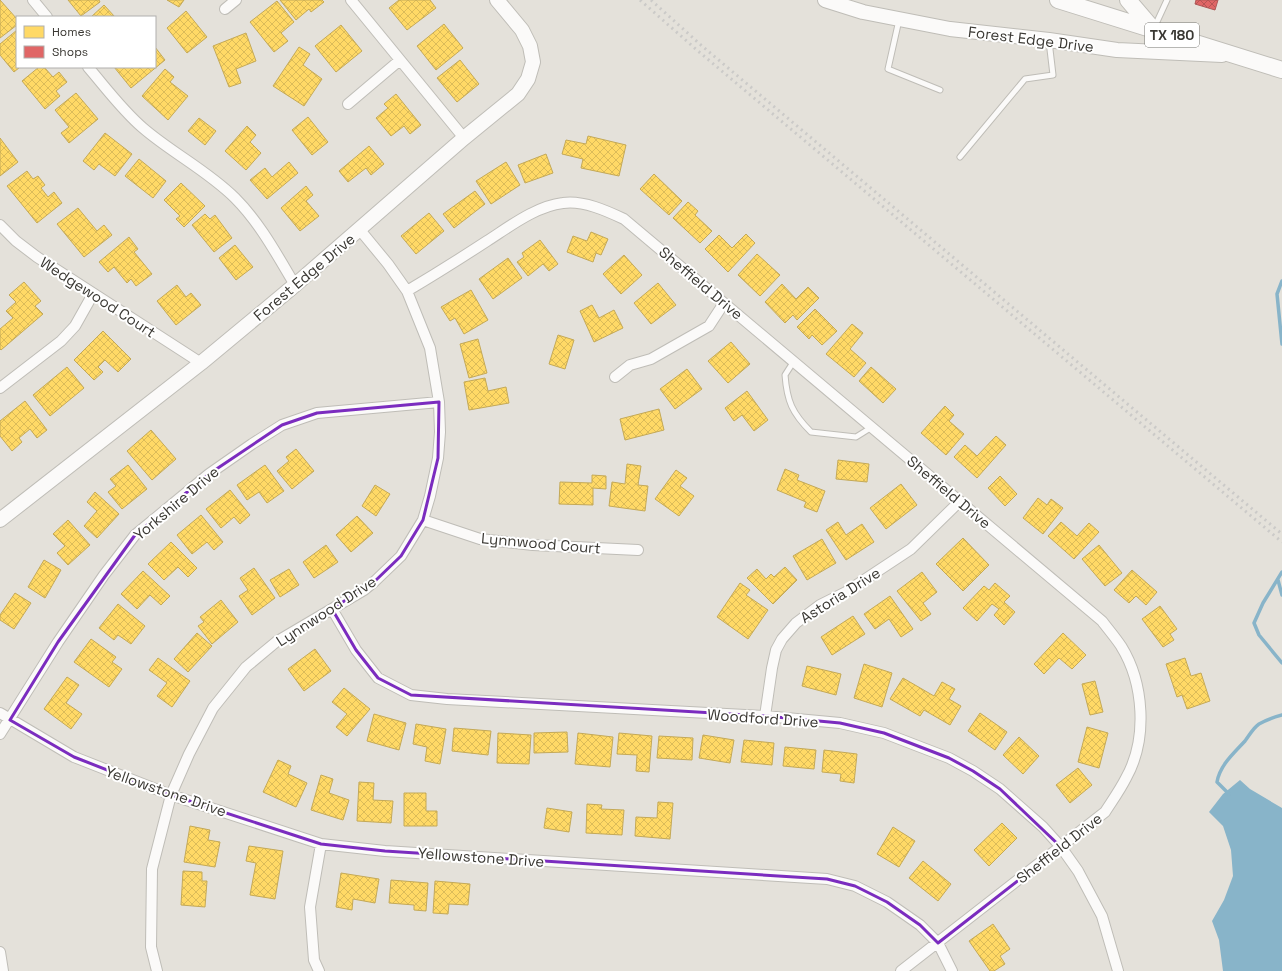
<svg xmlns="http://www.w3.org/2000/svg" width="1282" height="971" font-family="'Space Grotesk',sans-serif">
<defs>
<pattern id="homes-cross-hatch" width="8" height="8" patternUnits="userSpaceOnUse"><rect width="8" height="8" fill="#ffd966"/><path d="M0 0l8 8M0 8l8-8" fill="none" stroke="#dbbb59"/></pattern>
<pattern id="shops-cross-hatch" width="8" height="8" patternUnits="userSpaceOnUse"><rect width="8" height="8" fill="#e06666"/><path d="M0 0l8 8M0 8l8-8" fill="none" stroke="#b75555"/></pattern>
</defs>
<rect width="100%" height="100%" fill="#e4e1da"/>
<!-- water -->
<path fill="#88b4c9" d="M1240 780 1250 789 1282 808V971H1223L1219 940 1212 921 1224 900 1233 876 1231 850 1223 826 1209 812 1223 794Z"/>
<!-- homes -->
<path fill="url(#homes-cross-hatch)" stroke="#c4a957" d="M0 0 17 19V25L0 38Z
M68 0H99L100 2 81 16Z
M167 0H184L179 7Z
M280 0H322L324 2 311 12 309 9 296 20Z
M399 0H430L436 8 407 30 389 8Z
M277 1 294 22 281 33 288 41 274 52 250 22Z
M104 5 115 17H91Z
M186 11 207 37 187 53 167 28Z
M444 24 463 48 436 70 417 46Z
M341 25 362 51 336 72 315 46Z
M17 30V67H20L14 72 0 55V44Z
M246 33 256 61 236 69 241 83 229 87 213 46Z
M155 47 165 60 131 88 114 67H155Z
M299 47 310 54 303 65 322 79 304 106 273 86Z
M460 60 479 84 457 102 437 78Z
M39 67H44L53 77 59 72 67 82 56 91 60 96 45 109 22 81Z
M165 69 174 77 170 82 188 96 168 120 142 96Z
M76 93 98 119 69 143 61 133 69 127 55 110Z
M396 94 421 125 410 134 404 126 391 136 376 118 388 108 384 104Z
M308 117 328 142 312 155 292 130Z
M199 118 216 131 205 145 188 131Z
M247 126 256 135 250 142 261 153 246 170 225 151Z
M105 133 132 154 115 176 99 164 94 170 83 161Z
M588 136 626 145 619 176 581 168 583 159 562 154 566 140 586 144Z
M0 138 18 162 0 176Z
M369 146 384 164 371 175 366 168 348 182 339 171Z
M546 154 553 173 525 183 518 165Z
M139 159 166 181 153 198 125 176Z
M289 162 298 173 267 199 250 180 265 168 272 177Z
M506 162 520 185 491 204 476 181Z
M27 171 33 179 38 176 45 185 41 188 48 197 54 192 62 203 37 223 7 186Z
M654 174 682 201 669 215 640 189Z
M181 183 205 206 184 227 176 219 180 216 164 200Z
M306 186 313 195 306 201 319 216 300 231 281 208Z
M475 191 485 204 454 228 443 214Z
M688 202 698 211 695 215 712 231 700 243 673 218Z
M78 208 97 231 104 225 112 235 84 257 57 224Z
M429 213 444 231 416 254 401 236Z
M205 214 210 219 215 215 232 238 214 252 192 225Z
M591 232 608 239 601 255 596 253 593 262 567 252 573 236 587 241Z
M746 234 755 243 728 272 705 249 719 235 732 248Z
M129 237 138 249 134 252 152 274 136 286 131 279 127 283 114 267 108 272 99 262Z
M540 240 558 264 549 271 543 264 528 276 517 262 524 257 522 253Z
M235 245 253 267 236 280 219 258Z
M757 254 780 275 760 296 738 275Z
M624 255 642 275 621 294 603 274Z
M508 258 522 278 493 299 479 279Z
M24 282 41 301 35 306 43 314 1 350 0 349V329L13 318 6 311 16 302 9 295Z
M658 283 676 305 651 324 634 303Z
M782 284 796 299 808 287 819 298 797 320 793 315 785 323 765 302Z
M177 285 186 297 191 293 201 305 176 325 157 301Z
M471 290 488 320 464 334 455 318 450 321 441 307Z
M592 305 599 318 614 310 623 328 594 342 580 311Z
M815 309 837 331 822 345 812 335 809 339 797 327Z
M852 324 863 333 850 349 866 363 854 377 826 354Z
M103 331 131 359 118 372 105 360 98 367 103 372 94 380 74 360Z
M558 335 574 340 565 369 549 364Z
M478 339 487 373 469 378 460 344Z
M731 342 750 364 728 383 708 361Z
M67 367 84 388 50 416 33 395Z
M871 367 896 389 883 403 859 381Z
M687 369 702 389 675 409 660 389Z
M485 378 488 391 506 387 509 403 469 410 464 382Z
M747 391 768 420 754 431 742 415 734 421 725 408Z
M25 401 47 430 37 438 30 429 19 438 22 442 12 451 0 436V421Z
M945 406 954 415 949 421 964 434 946 455 921 433Z
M659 409 664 430 625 440 620 419Z
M151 430 176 459 152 480 127 451Z
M996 436 1006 445 977 478 954 457 965 445 977 456Z
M296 449 314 471 292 489 277 471 289 461 286 457Z
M838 460 869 464 867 482 836 479Z
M627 464 641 466 638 485 648 486 645 511 609 506 612 482 625 484Z
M128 465 147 489 122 509 108 492 116 486 110 479Z
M265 465 284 491 267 503 259 492 247 500 237 485Z
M785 469 799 475 797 480 825 491 817 512 804 507 806 502 777 490Z
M676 470 687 478 680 486 694 496 679 516 655 499Z
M592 475 606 476V489L593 488V505L559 504 560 482 592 483Z
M1000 476 1017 494 1005 506 988 488Z
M901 484 917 505 886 529 870 508Z
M375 485 390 494 376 516 362 506Z
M230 490 250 515 240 524 234 517 221 528 206 509Z
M95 492 119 514 97 538 84 526 97 511 87 502Z
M1038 498 1047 505 1051 499 1063 508 1043 534 1023 518Z
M201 515 223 542 214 550 207 542 192 554 177 535Z
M357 516 373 533 351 552 336 535Z
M68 520 90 545 68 565 57 553 65 546 53 534Z
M838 522 846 535 862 524 874 542 846 560 826 530Z
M1061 522 1077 536 1089 523 1099 532 1074 559 1048 536Z
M963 538 989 565 963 591 936 564Z
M822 539 836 563 807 580 793 556Z
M171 542 197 568 188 577 178 567 164 580 148 564Z
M326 545 338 562 314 578 303 562Z
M1099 545 1122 573 1105 586 1082 559Z
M44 560 61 570 45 598 28 587Z
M785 567 797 580 773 604 747 578 757 569 766 579 771 574 774 577Z
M254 568 275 598 252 615 239 596 248 590 240 578Z
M289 569 299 585 280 597 270 580Z
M1132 570 1157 592 1146 605 1136 596 1129 603 1114 590Z
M143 571 170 596 161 605 150 595 137 609 121 594Z
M922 572 937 592 923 603 931 614 921 621 897 591Z
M740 583 750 590 746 595 768 610 748 639 717 617Z
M995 583 1010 596 1004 602 1015 612 1004 625 994 615 999 609 992 604 977 621 963 608 984 586 989 590Z
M15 593 31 603 14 629 0 620V615Z
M890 596 913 629 901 637 889 619 875 629 864 614Z
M221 600 238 622 212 644 198 626 204 622 200 617Z
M118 604 145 626 131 644 118 635 114 640 99 628Z
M1160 606 1177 629 1170 634 1174 640 1163 647 1142 619Z
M853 616 865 634 832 655 821 637Z
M197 633 212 646 188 672 174 659Z
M1063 633 1086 655 1072 669 1059 658 1044 674 1034 664Z
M91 639 116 657 112 662 122 669 109 687 74 662Z
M315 649 331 671 304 691 288 669Z
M158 658 190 681 172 707 157 696 167 683 149 670Z
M1185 658 1191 676 1201 673 1210 701 1187 709 1182 695 1177 697 1166 664Z
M864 664 892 673 882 707 854 698Z
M807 666 841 674 836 695 802 686Z
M67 677 79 685 66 703 82 714 71 729 44 709Z
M903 678 934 696 942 682 955 689 949 699 961 706 950 725 924 710 920 716 890 699Z
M1095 681 1103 712 1090 715 1082 684Z
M344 688 370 709 347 736 336 727 347 714 332 702Z
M980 713 1007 732 995 750 968 731Z
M374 714 406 723 399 750 367 741Z
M416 724 446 729 440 764 425 761 427 747 413 744Z
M1087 727 1108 733 1099 768 1078 762Z
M454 728 491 731 488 755 452 751Z
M567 732 568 752 534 753V733Z
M498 733 531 735 529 764 497 763Z
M578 733 613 737 610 767 575 764Z
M619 733 652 736 649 772 636 771 637 755 617 754Z
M703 735 734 740 730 763 699 758Z
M659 736 693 738 692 760 657 758Z
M1019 737 1039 756 1023 774 1003 755Z
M744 740 774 743 772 765 741 762Z
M785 747 816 750 814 769 783 766Z
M824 750 857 754 854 783 840 781 841 774 822 772Z
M278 760 291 766 288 774 307 783 296 807 263 792Z
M1078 768 1092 785 1070 803 1056 785Z
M321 775 333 779 329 793 349 800 343 820 311 810Z
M359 782 374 783 373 800 393 801 391 823 357 821Z
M404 793H426V811H437V826H404Z
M658 802 673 803 670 839 635 836 636 817 657 818Z
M587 804 602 805 601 809 624 810 622 835 586 833Z
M547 808 572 812 569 832 544 828Z
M1002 823 1017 838 989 866 974 850Z
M190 826 210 830 208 840 220 842 215 867 184 862Z
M893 827 915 841 899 867 877 854Z
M249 846 283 851 275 899 250 895 256 863 246 861Z
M923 861 951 884 938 901 909 878Z
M183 871 202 872V881H207L205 907 181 905Z
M341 873 379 879 375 903 353 899 352 910 336 907Z
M391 880 428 883 426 911 414 910V905L389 903Z
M435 881 470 884 468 905 449 904 448 914 433 913Z
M993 924 1010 949 1000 956 1005 964 994 971H990L969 941Z"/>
<!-- shops -->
<path fill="url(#shops-cross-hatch)" stroke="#ae5857" d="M1196 0H1218L1215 10 1195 4Z"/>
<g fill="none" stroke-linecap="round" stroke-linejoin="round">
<!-- stream -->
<path stroke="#88b4c9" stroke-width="3.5" d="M1282 281 1277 294 1282 344
M1282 572 1263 603 1254 623 1259 635 1282 663
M1278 580 1282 595
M1229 794 1217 782C1220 765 1234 753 1245 741 1249 736 1253 728 1259 724 1266 720 1274 717 1282 715"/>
<defs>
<path id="lane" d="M899 20 888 69 940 90
M1155 26 1167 0
M960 157 1025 79 1053 75 1049 41
M794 361 785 375C787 401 792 413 811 432L856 437 872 427"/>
<path id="street" d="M33 0 47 17
M351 0 464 138
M225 9 236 0
M88 67C106 88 122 110 143 128 172 153 208 171 235 198 260 223 277 255 295 285
M348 104 400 60
M0 225 16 241 37 257 201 363
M407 291C434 275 461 258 487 241 509 227 536 206 563 203 583 200 607 211 624 219L1102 621C1108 629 1115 637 1121 646 1144 683 1148 739 1126 778 1120 790 1112 801 1105 812L901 971
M615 377 630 365 651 359 709 326 724 303
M0 388 61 341 75 326 93 294
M423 520 480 539 533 545 638 550
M332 609 356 650 378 678 411 695 447 699 765 716 840 723 884 733 949 758 973 771 1000 789 1043 827 1061 847 1078 871 1102 916 1118 971
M0 713 74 757 171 795 321 844 385 851 827 879 855 886 887 902 920 925 938 943 952 971
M765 716 772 668 776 650 782 639 796 623 820 605 846 592 911 549 960 501
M0 734 58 642 104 575 135 535 209 474 252 444 282 425 317 413 439 402
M0 952 3 971
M157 971 151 947 152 869 171 795 189 754 213 708 246 667 276 642 364 590 375 581 401 556 423 520 430 496 438 458 440 432 439 402 430 348 407 291 388 264 360 230
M319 971 314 960 310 907 321 844"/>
<path id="secondary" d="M825 0 863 12 950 29 1049 40 1117 50 1222 55
M0 520 201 363 295 285 464 138 518 94 528 79 533 62 530 46 522 30 497 0"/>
<path id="primary" d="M1058 0 1282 70
M1128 0 1152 28"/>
</defs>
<!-- lane casing -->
<use href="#lane" stroke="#bfbdb7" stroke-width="7"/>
<!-- street casing -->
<use href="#street" stroke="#bfbdb7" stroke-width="12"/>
<!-- secondary casing -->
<use href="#secondary" stroke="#bfbdb7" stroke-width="16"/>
<!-- primary casing -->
<use href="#primary" stroke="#bfbdb7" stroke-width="18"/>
<!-- lane -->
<use href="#lane" stroke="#fbfaf9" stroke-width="5"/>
<!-- street -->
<use href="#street" stroke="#fbfaf9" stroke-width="10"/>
<!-- secondary -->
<use href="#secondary" stroke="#fbfaf9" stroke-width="14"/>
<!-- primary -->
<use href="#primary" stroke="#fbfaf9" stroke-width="16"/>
<!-- rail -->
<path stroke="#cbcac8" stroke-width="3" stroke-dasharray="2 4" stroke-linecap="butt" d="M640 0 698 51 1282 542
M651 0 702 46 1282 534"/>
</g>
<!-- marked area -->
<path fill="none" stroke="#7b2cbf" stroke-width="3" stroke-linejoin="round" d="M439 402 438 458 423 520 401 556 375 581 332 609 356 650 378 678 411 695 765 716 840 723 884 733 949 758 973 771 1000 789 1061 847 938 943 920 925 887 902 855 886 827 879 385 851 321 844 171 795 74 757 10 720 58 642 135 535 209 474 282 425 317 413Z"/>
<g text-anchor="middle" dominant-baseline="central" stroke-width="4" stroke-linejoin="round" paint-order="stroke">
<!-- shield labels -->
<rect fill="#fff" stroke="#757470" stroke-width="1" x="1145" y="23" width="54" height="24" rx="3"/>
<g font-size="14" font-weight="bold" fill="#3a3833">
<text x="1172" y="35">TX 180</text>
</g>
<!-- street labels -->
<g font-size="15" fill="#3a3833" stroke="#fff">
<text transform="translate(1031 39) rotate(7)">Forest Edge Drive</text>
<text transform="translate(304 277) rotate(-40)">Forest Edge Drive</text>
<text transform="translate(701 283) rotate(40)">Sheffield Drive</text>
<text transform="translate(98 297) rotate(33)">Wedgewood Court</text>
<text transform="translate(949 492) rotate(40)">Sheffield Drive</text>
<text transform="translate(176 503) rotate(-40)">Yorkshire Drive</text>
<text transform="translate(541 543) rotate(5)">Lynnwood Court</text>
<text transform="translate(840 595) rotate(-32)">Astoria Drive</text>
<text transform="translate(326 611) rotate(-33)">Lynnwood Drive</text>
<text transform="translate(763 718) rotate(4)">Woodford Drive</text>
<text transform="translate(166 791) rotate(19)">Yellowstone Drive</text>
<text transform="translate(1059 848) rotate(-38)">Sheffield Drive</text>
<text transform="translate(481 857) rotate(4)">Yellowstone Drive</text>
</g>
</g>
<!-- legend -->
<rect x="16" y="16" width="140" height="52" fill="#ffffff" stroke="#b0afad"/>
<rect x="24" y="26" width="20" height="12" fill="#ffd966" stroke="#b0afad"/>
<text x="52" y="36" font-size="12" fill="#3a3833">Homes</text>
<rect x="24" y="46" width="20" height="12" fill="#e06666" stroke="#b0afad"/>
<text x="52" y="56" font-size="12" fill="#3a3833">Shops</text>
</svg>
